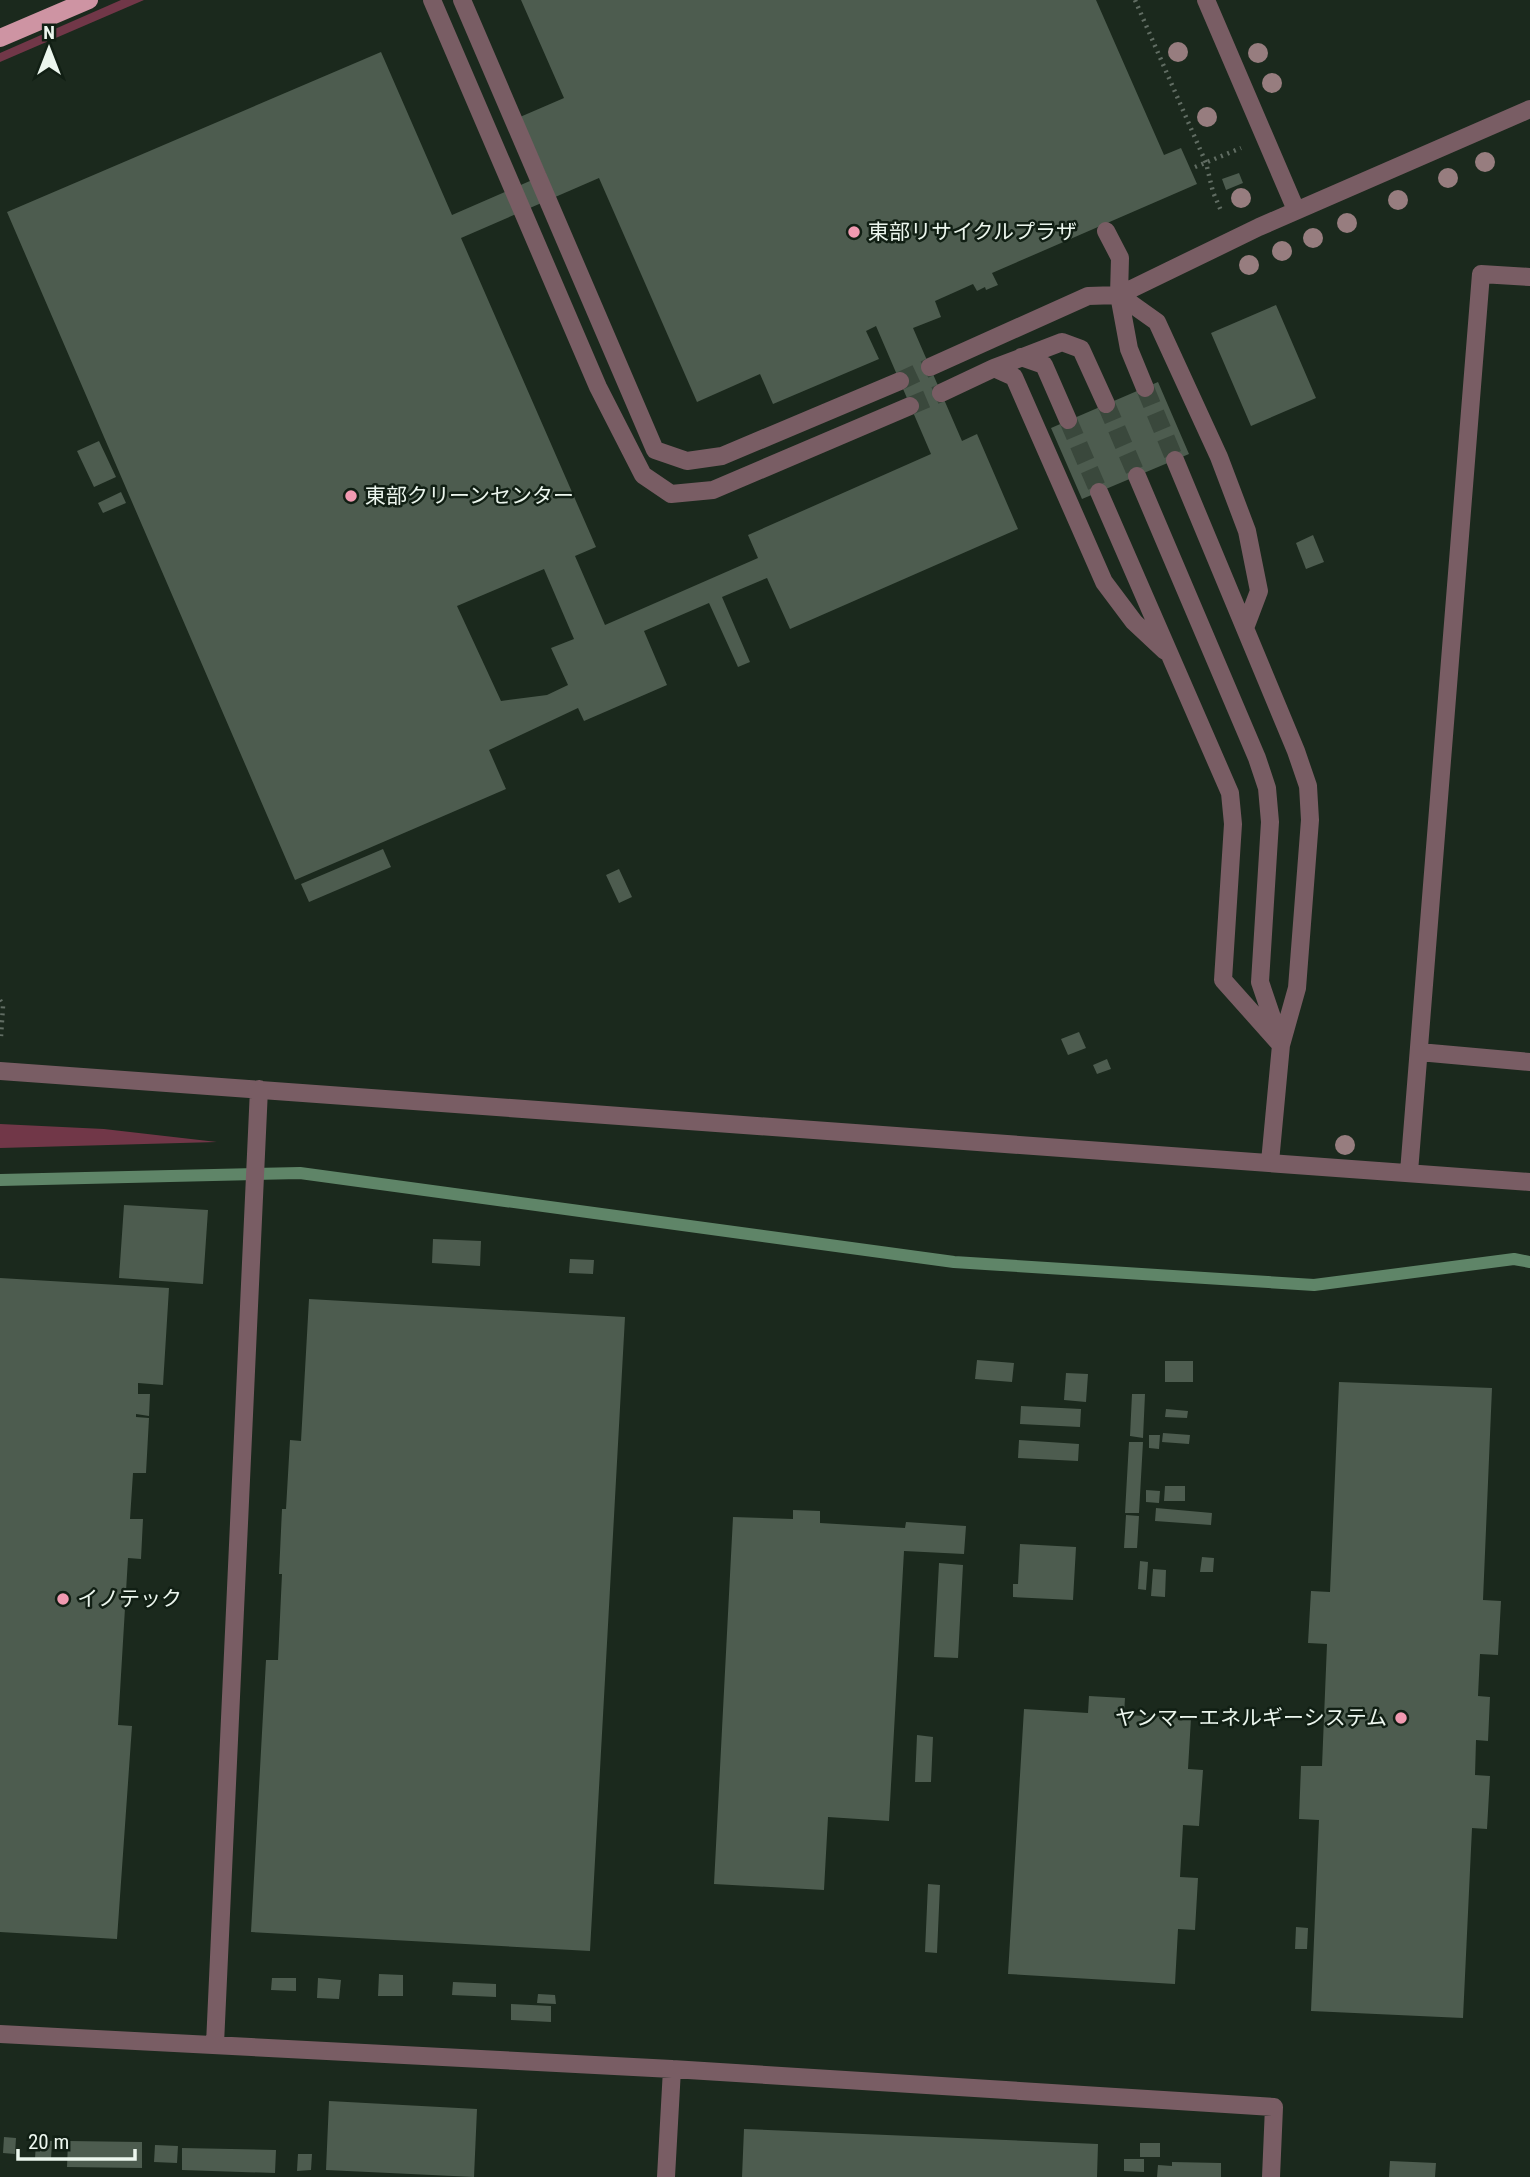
<svg xmlns="http://www.w3.org/2000/svg" width="1530" height="2177" font-family="'Roboto Condensed','Noto Sans JP',sans-serif">
<rect width="100%" height="100%" fill="#1b291d"/>
<!-- green -->
<path fill="#713748" d="M121 0H144L0 62V53Z
M0 1124 104 1129 217 1142 0 1148Z"/>
<g fill="none" stroke-linecap="round" stroke-linejoin="round">
<!-- stream -->
<path stroke="#5f8568" stroke-width="12" d="M0 1180 300 1173 954 1262 1314 1285 1514 1259 1530 1262"/>
</g>
<!-- building -->
<path fill="#4d5c4f" fill-rule="evenodd" d="M521 0H1096L1164 155 1181 148 1197 184 992 273 998 285 986 290 985 287 977 291 973 284 935 301 941 317 913 328 962 441 977 434 1018 529 790 629 767 578 722 597 750 662 738 667 709 603 644 631 667 685 584 721 578 708 489 750 506 789 295 880 7 212 381 52 452 215 546 174 520 117 564 98ZM599 178 697 402 760 374 773 404 879 359 866 331 876 326 931 454 748 535 758 558 605 625 575 556 596 547 461 238ZM544 569 574 639 551 648 568 685 547 695 501 701 457 606Z
M1239 173 1243 183 1226 190 1222 179Z
M1276 305 1316 398 1251 426 1211 333Z
M1158 382 1189 454 1082 499 1051 428Z
M99 441 116 477 94 487 77 451Z
M121 492 126 503 103 513 98 503Z
M1313 535 1324 562 1306 569 1296 543Z
M383 849 391 867 309 902 301 884Z
M619 869 632 897 619 903 606 875Z
M1079 1032 1086 1048 1068 1055 1061 1039Z
M1107 1059 1111 1069 1097 1074 1093 1065Z
M124 1205 208 1210 203 1284 119 1278Z
M433 1239 481 1241 480 1266 432 1263Z
M570 1259 594 1260 593 1274 569 1273Z
M0 1278 169 1288 163 1385 138 1383V1394H150L149 1416 136 1414V1417L149 1418 146 1473H133L130 1519H143L141 1559 128 1558 118 1725 132 1726 117 1939 0 1932Z
M309 1299 625 1317 590 1951 251 1932 266 1660H278L282 1574H279L282 1509H286L290 1440 301 1441Z
M977 1360 1014 1363 1012 1382 975 1379Z
M1165 1361H1193V1382H1165Z
M1066 1373 1088 1374 1086 1402 1064 1400Z
M1339 1382 1492 1388 1483 1600 1501 1601 1498 1655 1480 1654 1478 1696 1490 1697 1488 1741 1476 1740 1475 1775 1490 1776 1487 1829 1472 1828 1463 2018 1311 2011 1319 1820 1299 1819 1301 1766H1322L1327 1644 1308 1643 1311 1591 1330 1592Z
M1132 1394H1145L1143 1438 1130 1436Z
M1021 1406 1081 1409 1080 1427 1020 1424Z
M1166 1409 1188 1411 1187 1418 1165 1417Z
M1163 1433 1190 1435 1189 1444 1162 1442Z
M1149 1435H1160L1159 1449 1149 1448Z
M1019 1440 1079 1444 1078 1461 1018 1458Z
M1129 1442H1143L1139 1513H1125Z
M1165 1486H1185V1501H1164Z
M1146 1490 1160 1491 1159 1503 1146 1502Z
M1156 1508 1212 1513 1211 1525 1155 1521Z
M793 1510 820 1511V1523L905 1528 906 1522 966 1526 964 1554 904 1551 889 1821 828 1817 824 1890 714 1884 733 1517 793 1519Z
M1126 1515 1139 1516 1137 1548H1124Z
M1020 1544 1076 1547 1073 1600 1013 1597V1584H1018Z
M1202 1557 1214 1558 1213 1572H1200Z
M1140 1561 1148 1562 1146 1590 1138 1589Z
M939 1563 963 1565 958 1658 934 1657Z
M1153 1569 1166 1570 1165 1597 1151 1596Z
M1089 1696 1125 1698 1124 1715 1191 1718 1188 1769 1203 1770 1199 1826 1183 1825 1180 1877 1198 1878 1195 1930 1178 1929 1175 1984 1008 1974 1024 1709 1088 1713Z
M917 1735 933 1737 931 1782H915Z
M928 1884 940 1885 937 1953 925 1952Z
M1296 1927 1308 1928 1307 1949H1295Z
M379 1974 403 1975V1996H378Z
M272 1978H296V1991L271 1990Z
M318 1978 341 1980 339 1999 317 1998Z
M453 1982 496 1984V1997L452 1995Z
M538 1994 555 1995 556 2004 537 2003Z
M511 2004 551 2006V2022L511 2020Z
M329 2101 477 2109 474 2177 326 2170Z
M744 2129 1098 2144 1097 2177H742Z
M4 2137 16 2138 15 2154 3 2153Z
M36 2141H52L51 2159H35Z
M68 2141 142 2142V2168L67 2167Z
M1140 2143H1160V2157H1140Z
M155 2145 178 2146 177 2163 154 2162Z
M182 2148 276 2150 275 2173 182 2170Z
M298 2154H312L311 2170 297 2171Z
M1124 2159H1144V2172L1124 2171Z
M1390 2161 1436 2163 1435 2177H1389Z
M1172 2162 1221 2163V2177H1157L1158 2165 1172 2166Z"/>
<g fill="none" stroke-linecap="round" stroke-linejoin="round">
<!-- minor-tunnel -->
<path stroke="#3a483c" stroke-width="18" stroke-dasharray="18 9" stroke-linecap="butt" d="M900 381 930 367
M1145 388 1175 460
M1106 404 1137 476
M910 406 941 393
M1068 420 1099 492"/>
<!-- path -->
<path stroke="#616d63" stroke-width="4.5" stroke-dasharray="2 5" stroke-linecap="butt" d="M1135 0 1206 163 1213 192 1222 213
M1195 167 1241 148
M0 1000 3 1006 1 1036"/>
<!-- minor -->
<path stroke="#795d64" stroke-width="18" d="M432 0 598 387 643 475 671 494 713 490 910 406
M462 0 655 450 687 461 722 456 900 381
M1206 0 1296 210
M1106 231 1120 258 1119 295 1129 349 1145 388
M1119 295 1157 322 1219 457 1247 531 1259 591 1245 628
M1021 357 1044 365 1068 420
M930 367 1088 296 1119 295 1259 227 1530 109
M994 368 1014 377 1104 582 1134 622 1165 651
M941 393 994 368 1062 342 1081 349 1106 404
M1175 460 1296 751 1308 786 1310 820 1297 988 1281 1045 1270 1162
M1137 476 1257 758 1267 788 1270 822 1260 982 1279 1038
M1099 492 1230 793 1233 824 1223 980 1281 1045
M1419 1052 1530 1062
M0 1071 1530 1182
M1409 1172 1481 274 1530 277
M0 2034 672 2069 1274 2107 1271 2177
M215 2044 259 1089
M666 2177 672 2069"/>
<!-- major -->
<path stroke="#ce94a3" stroke-width="18" d="M0 38 89 0"/>
</g>
<!-- trees -->
<g fill="#977d7f">
<circle cx="1178" cy="52" r="10"/>
<circle cx="1258" cy="53" r="10"/>
<circle cx="1272" cy="83" r="10"/>
<circle cx="1207" cy="117" r="10"/>
<circle cx="1485" cy="162" r="10"/>
<circle cx="1448" cy="178" r="10"/>
<circle cx="1241" cy="198" r="10"/>
<circle cx="1398" cy="200" r="10"/>
<circle cx="1347" cy="223" r="10"/>
<circle cx="1313" cy="238" r="10"/>
<circle cx="1282" cy="251" r="10"/>
<circle cx="1249" cy="265" r="10"/>
<circle cx="1345" cy="1145" r="10"/>
</g>
<!-- markers -->
<g fill="#f19ab1" stroke="#111f14" stroke-width="2.5">
<circle cx="854" cy="232" r="7"/>
<circle cx="351" cy="496" r="7"/>
<circle cx="63" cy="1599" r="7"/>
<circle cx="1401" cy="1718" r="7"/>
</g>
<g text-anchor="middle" dominant-baseline="central" stroke-width="5" stroke-linejoin="round" paint-order="stroke">
<!-- poi labels -->
<g font-size="21" fill="#ecf6ee" stroke="#111f14" text-anchor="start">
<text x="868" y="232">東部リサイクルプラザ</text>
<text x="365" y="496">東部クリーンセンター</text>
<text x="77" y="1599">イノテック</text>
<text x="1387" y="1718" text-anchor="end">ヤンマーエネルギーシステム</text>
</g>
</g>
<!-- north arrow -->
<g transform="translate(49 49)" stroke="#111f14" stroke-width="5" paint-order="stroke">
<path d="M0-5L12 26L0 18L-12 26Z" fill="#ecf6ee"/>
<text y="-10" font-size="19" font-weight="bold" text-anchor="middle" fill="#ecf6ee">N</text>
</g>
<!-- scale -->
<path d="M18 2149v10h117v-10" fill="none" stroke="#ecf6ee" stroke-width="3.5"/>
<text x="28" y="2149" font-size="21" fill="#ecf6ee" stroke="#111f14" stroke-width="5" paint-order="stroke">20 m</text>
</svg>
